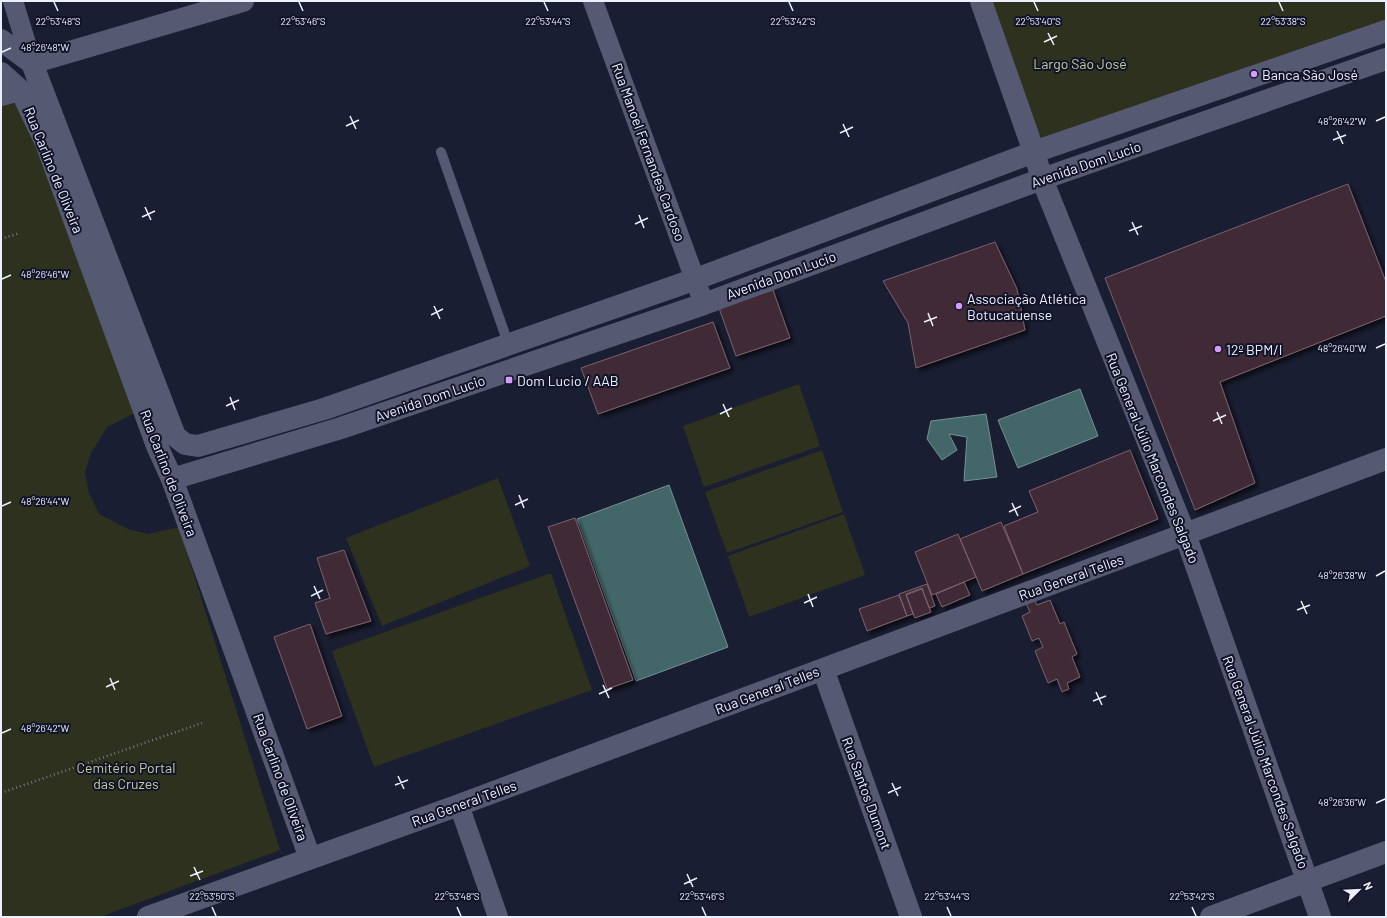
<svg xmlns="http://www.w3.org/2000/svg" width="1387" height="918" font-family="Barlow,sans-serif">
<defs>
<filter id="shadow"><feDropShadow dx="3.5" dy="3.5" stdDeviation="2" flood-color="#0009"/></filter>
</defs>
<rect width="100%" height="100%" fill="#1a1e32"/>
<!-- green -->
<path fill="#2e311e" d="M992 1H1386V20L1042 141Z
M8 101 32 114 137 412 107 427 91 453 85 473 89 493 99 514 128 529 148 534 179 527 280 850 100 917H1V103Z
M799 384 820 446 704 487 683 426Z
M822 450 843 512 727 553 705 492Z
M498 478 530 566 382 626 346 538Z
M844 514 865 575 749 617 728 556Z
M551 573 592 690 374 767 332 651Z"/>
<!-- water -->
<path fill="#436768" stroke="#769095" d="M1080 389 1098 436 1018 468 998 420Z
M986 414 997 477 964 481 967 437 949 434 957 450 942 460 927 439 931 421Z
M669 485 728 647 636 681 577 519Z"/>
<!-- building -->
<path fill="#412a35" stroke="#7c616e" filter="url(#shadow)" d="M1348 184 1386 282V316L1220 382 1255 483 1195 510 1105 278Z
M995 242 1017 289 1025 330 916 368 908 323 883 281Z
M773 290 790 338 736 356 719 308Z
M713 322 730 368 598 414 581 368Z
M1130 450 1158 519 1023 574 1004 526 1038 512 1029 491Z
M575 518 633 680 607 689 548 527Z
M1001 522 1023 574 982 591 960 539Z
M958 534 976 577 932 595 915 552Z
M344 550 371 621 326 634 315 603 330 598 317 558Z
M964 582 970 595 942 607 936 594Z
M927 584 935 606 929 608 922 588 906 594 913 614 907 616 899 594Z
M922 589 931 612 915 618 906 595Z
M899 595 907 616 867 631 859 609Z
M1033 597 1037 605 1050 600 1060 624 1064 622 1077 654 1072 657 1080 677 1067 683 1069 689 1062 692 1057 679 1048 683 1035 651 1043 647 1039 638 1032 641 1022 616 1030 612 1025 601Z
M310 624 342 716 307 729 274 637Z"/>
<g fill="none" stroke-linecap="round" stroke-linejoin="round">
<!-- path -->
<path stroke="#747889" stroke-width="2.5" stroke-dasharray="1 3" stroke-linecap="butt" d="M1 239 19 233
M1 793 202 723"/>
<!-- lane -->
<path stroke="#555a72" stroke-width="10" d="M441 152 508 343"/>
<!-- street -->
<path stroke="#555a72" stroke-width="20" d="M13 1 32 63
M593 1 704 304
M1 96 21 91
M459 805 498 917"/>
<!-- secondary -->
<path stroke="#555a72" stroke-width="22" d="M981 1 1034 152 1042 179 1185 534 1320 917
M1 40 32 63
M32 63 175 436 185 444 198 446 324 409 696 279 1034 152 1386 31
M32 63 243 1
M1 73 21 91 46 143 157 446 172 479 310 858
M172 479 341 428 704 304 1042 179 1386 59
M823 669 911 917
M148 917 459 805 1386 459
M1211 917 1386 852"/>
</g>
<!-- ticks -->
<path fill="none" stroke="#ecf0fe" stroke-width="1.5" d="M54 2 58 11M299 2 303 11M544 2 548 11M789 2 793 11M1034 2 1038 11M1279 2 1283 11M1048 33 1054 45M1044 42 1057 36M2 52 11 48M350 116 356 129M1376 121 1385 117M843 124 849 137M346 126 359 120M1337 131 1343 144M840 133 853 127M1333 140 1346 135M145 207 151 220M639 215 644 228M142 217 155 211M1132 222 1138 235M635 224 648 218M1129 231 1142 226M2 279 11 275M434 306 440 319M928 313 933 326M431 315 443 309M924 322 937 317M1376 348 1385 344M230 397 235 410M723 404 729 417M226 406 239 400M1217 412 1222 424M720 414 732 408M1213 421 1226 415M519 495 524 508M1012 503 1018 516M515 505 528 499M2 506 11 502M1009 512 1021 506M1376 576 1385 571M314 586 320 599M808 594 813 607M311 596 323 590M1301 601 1307 614M804 603 817 597M1297 610 1310 605M110 678 115 690M603 685 609 698M106 687 119 681M1096 692 1102 705M599 694 612 688M1093 701 1106 696M2 733 11 729M398 776 404 789M892 783 898 796M395 785 408 780M888 793 901 787M1376 803 1385 799M194 867 200 880M687 874 693 887M190 876 203 871M684 884 697 878M212 907 216 916M457 907 461 916M702 907 706 916M947 907 951 916M1192 907 1196 916"/>
<!-- markers -->
<g fill="#d39cfd" stroke="#111428" stroke-width="1.5">
<circle cx="1254" cy="74" r="4"/>
<circle cx="959" cy="306" r="4"/>
<circle cx="1218" cy="349" r="4"/>
<rect x="505" y="376" width="8" height="8" rx="2"/>
</g>
<g text-anchor="middle" dominant-baseline="central" stroke-width="4" stroke-linejoin="round" paint-order="stroke">
<!-- park labels -->
<g font-size="14" fill="#c5ce99" stroke="#111428">
<text x="1080" y="63">Largo São José</text>
<text x="126" y="767">Cemitério Portal<tspan x="126" dy="16">das Cruzes</tspan></text>
</g>
<!-- poi labels -->
<g font-size="14" fill="#ecf0fe" stroke="#111428" text-anchor="start">
<text x="1262" y="74">Banca São José</text>
<text x="967" y="298">Associação Atlética<tspan x="967" dy="16">Botucatuense</tspan></text>
<text x="1226" y="349">12º BPM/I</text>
<text x="517" y="380">Dom Lucio / AAB</text>
</g>
<!-- street labels -->
<g font-size="14" fill="#ecf0fe" stroke="#111428">
<text transform="translate(649 152) rotate(70)">Rua Manoel Fernandes Cardoso</text>
<text transform="translate(1086 164) rotate(-19)">Avenida Dom Lucio</text>
<text transform="translate(54 170) rotate(68)">Rua Carlino de Oliveira</text>
<text transform="translate(781 275) rotate(-20)">Avenida Dom Lucio</text>
<text transform="translate(430 398) rotate(-19)">Avenida Dom Lucio</text>
<text transform="translate(1153 458) rotate(68)">Rua General Júlio Marcondes Salgado</text>
<text transform="translate(169 473) rotate(69)">Rua Carlino de Oliveira</text>
<text transform="translate(1071 577) rotate(-20)">Rua General Telles</text>
<text transform="translate(767 690) rotate(-21)">Rua General Telles</text>
<text transform="translate(1266 762) rotate(70)">Rua General Júlio Marcondes Salgado</text>
<text transform="translate(281 777) rotate(70)">Rua Carlino de Oliveira</text>
<text transform="translate(867 793) rotate(70)">Rua Santos Dumont</text>
<text transform="translate(464 803) rotate(-20)">Rua General Telles</text>
</g>
</g>
<g font-size="10" text-anchor="middle" fill="#ecf0fe" stroke="#111428" stroke-width="4" stroke-linejoin="round" paint-order="stroke">
<text x="1038" y="25">22°53'40"S</text>
<text x="1283" y="25">22°53'38"S</text>
<text x="58" y="25">22°53'48"S</text>
<text x="303" y="25">22°53'46"S</text>
<text x="548" y="25">22°53'44"S</text>
<text x="793" y="25">22°53'42"S</text>
<text x="45" y="51">48°26'48"W</text>
<text x="1342" y="125">48°26'42"W</text>
<text x="45" y="278">48°26'46"W</text>
<text x="1342" y="352">48°26'40"W</text>
<text x="45" y="505">48°26'44"W</text>
<text x="1342" y="579">48°26'38"W</text>
<text x="45" y="732">48°26'42"W</text>
<text x="1342" y="806">48°26'36"W</text>
<text x="212" y="900">22°53'50"S</text>
<text x="457" y="900">22°53'48"S</text>
<text x="702" y="900">22°53'46"S</text>
<text x="947" y="900">22°53'44"S</text>
<text x="1192" y="900">22°53'42"S</text>
</g>
<!-- border -->
<rect width="1387" height="918" fill="none" stroke="#ecf0fe" stroke-width="4"/>
<!-- north arrow -->
<g transform="translate(1359 890) rotate(66)" stroke="#111428" stroke-width="3" paint-order="stroke">
<path d="M0-3L7 15L0 10L-7 15Z" fill="#ecf0fe"/>
<text y="-6" font-size="11" font-weight="bold" text-anchor="middle" fill="#ecf0fe">N</text>
</g>
</svg>
